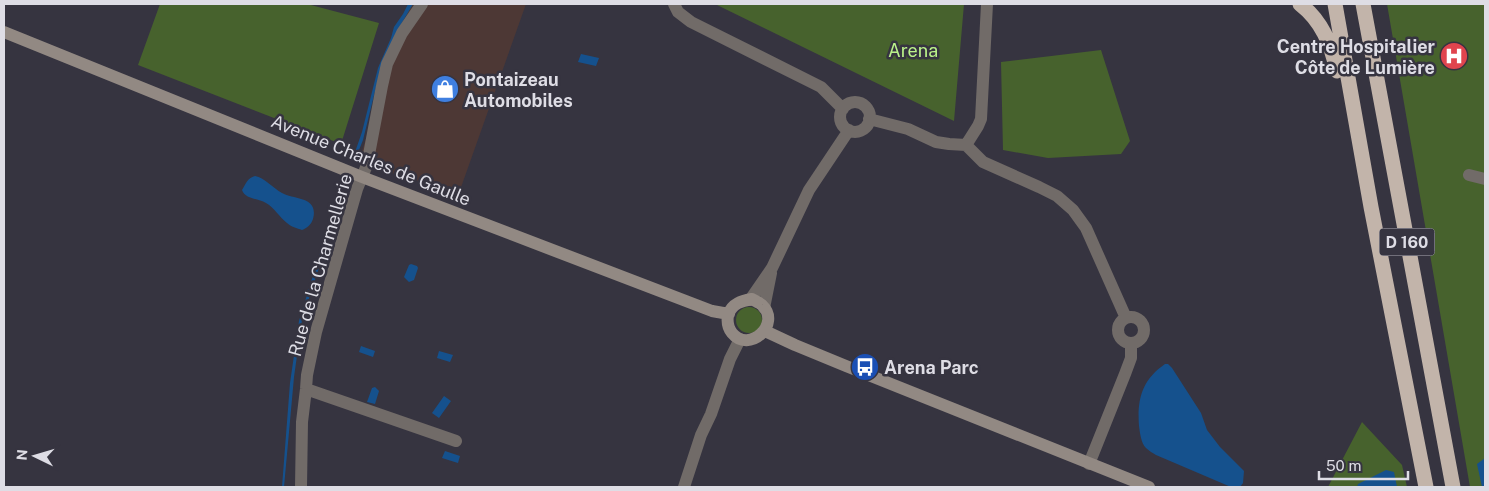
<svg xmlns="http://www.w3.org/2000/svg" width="1489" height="491" font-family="'Public Sans',sans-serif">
<rect width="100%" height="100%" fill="#363440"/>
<!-- industrial -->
<path fill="#4d3835" d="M410 4H526L459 193 358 163Z"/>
<!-- green -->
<path fill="#47622d" d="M160 4H307L379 23 341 144 138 65Z
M715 4H964L954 121Z
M1387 4H1485V487H1470Z
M1101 50 1130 141 1121 154 1048 158 1003 150 1001 62Z
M736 320a13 13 0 1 1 26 0a13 13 0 1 1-26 0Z
M1362 422 1402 465 1407 487H1328Z"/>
<!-- water -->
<path fill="#15518d" d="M408 4H413L397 31 379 75 363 140 355 160 353 158 362 132 378 68 391 38 394 27 403 14Z
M581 54 599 58 596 66 578 62Z
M255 176C265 178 273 188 282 193 294 200 319 196 313 219 311 225 307 228 302 230 297 228 291 227 287 223 279 217 275 208 266 203 258 198 246 200 242 190 246 184 247 178 255 176Z
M341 190 344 191 302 320 294 377 284 487H282L290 383 299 321 319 256Z
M411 264 417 266 418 268 414 280 409 282 404 277 409 265Z
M361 346 375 351 373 357 359 352Z
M439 351 453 355 450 362 437 358Z
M1165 364H1168L1172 368 1201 413 1207 430 1220 447 1244 471 1243 483 1240 487H1231L1156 455C1153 453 1149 451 1146 448 1141 443 1140 433 1139 426 1137 399 1142 380 1165 364Z
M375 387 379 391 375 404 367 402 372 388Z
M444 396 451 401 439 418 432 413Z
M445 451 460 456 458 463 442 458Z
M1485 458V487H1482L1477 464Z
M1386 470 1394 472 1397 487H1357L1358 484Z"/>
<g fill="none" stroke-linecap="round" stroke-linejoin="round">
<!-- street -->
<path stroke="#716b68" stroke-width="12" d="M674 4 678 12 691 22 821 87 843 109
M840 117a15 15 0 1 1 30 0a15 15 0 1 1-30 0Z
M869 119 908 129 936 142 949 144 966 145
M966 145 983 162 1039 187 1057 196 1073 210 1086 228 1126 318
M966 145 978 126 981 119 987 4
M1469 175 1485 179
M750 300 772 268 809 190 849 130
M764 308 771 273
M1118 330a13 13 0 1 1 26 0a13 13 0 1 1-26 0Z
M306 389 456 441
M1089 464 1125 374 1131 358V343
M301 487 302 422 306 389 307 375 316 332 357 189 367 165 382 86 387 64 402 33 422 4
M684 487 701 435 711 414 730 359 740 339"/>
<!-- secondary -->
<path stroke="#928983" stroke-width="12" d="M4 32 362 177 712 311 729 314
M752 299C755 301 760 303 762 305 782 324 749 354 732 333 728 328 727 321 728 315 732 303 742 301 752 299Z
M765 331 795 345 846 366 1149 487"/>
<!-- highway -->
<path stroke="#c2b4aa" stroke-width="15" d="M1300 4C1322 21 1331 44 1337 71
M1335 4 1371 207 1426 487
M1363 4 1453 487"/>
</g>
<!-- icons -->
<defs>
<symbol id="hospital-disc" viewBox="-11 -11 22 22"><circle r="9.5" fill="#e0444e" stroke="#363440"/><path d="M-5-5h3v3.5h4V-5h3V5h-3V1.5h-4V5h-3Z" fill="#fff"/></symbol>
<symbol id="shop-disc" viewBox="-11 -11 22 22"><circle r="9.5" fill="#3f7fe0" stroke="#363440"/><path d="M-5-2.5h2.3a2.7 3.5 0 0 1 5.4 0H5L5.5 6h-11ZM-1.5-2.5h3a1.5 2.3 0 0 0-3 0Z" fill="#fff"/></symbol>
<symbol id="bus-disc" viewBox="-11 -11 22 22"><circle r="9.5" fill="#1a4fb4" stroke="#363440"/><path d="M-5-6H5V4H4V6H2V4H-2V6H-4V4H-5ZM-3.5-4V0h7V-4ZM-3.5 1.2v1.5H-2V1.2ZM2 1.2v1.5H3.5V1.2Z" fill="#fff"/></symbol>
</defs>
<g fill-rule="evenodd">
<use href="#hospital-disc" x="1438" y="40" width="32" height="32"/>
<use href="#shop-disc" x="429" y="73" width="32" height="32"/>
<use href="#bus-disc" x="849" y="351" width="32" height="32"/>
</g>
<g text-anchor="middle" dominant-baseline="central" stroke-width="5" stroke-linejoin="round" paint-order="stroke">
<!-- shield labels -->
<rect fill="#363440" stroke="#acaab4" stroke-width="1" x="1379.5" y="228.5" width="55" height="27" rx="4"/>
<g font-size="16" font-weight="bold" fill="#dedde5">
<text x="1407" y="242">D 160</text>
</g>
<!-- poi labels -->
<g font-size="18" font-weight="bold" fill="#dedde5" stroke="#363440" text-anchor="start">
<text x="1435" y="46" text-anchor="end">Centre Hospitalier<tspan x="1435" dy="21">Côte de Lumière</tspan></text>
<text x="464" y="79">Pontaizeau<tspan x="464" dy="21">Automobiles</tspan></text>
<text x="884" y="367">Arena Parc</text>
</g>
<!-- park labels -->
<g font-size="18" fill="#bbf38a" stroke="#363440">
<text x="913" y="50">Arena</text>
</g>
<!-- street labels -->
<g font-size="18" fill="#dedde5" stroke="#363440">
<text transform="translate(371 160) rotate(22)">Avenue Charles de Gaulle</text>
<text transform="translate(320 265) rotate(-74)">Rue de la Charmellerie</text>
</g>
</g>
<!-- border -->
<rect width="1489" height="491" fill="none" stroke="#dedde5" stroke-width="10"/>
<!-- north arrow -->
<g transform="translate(35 456) rotate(275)" stroke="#363440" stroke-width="4" paint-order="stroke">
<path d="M0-4L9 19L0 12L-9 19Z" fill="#dedde5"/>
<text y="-8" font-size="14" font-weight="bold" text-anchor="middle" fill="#dedde5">N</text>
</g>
<!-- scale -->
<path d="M1319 471v8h89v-8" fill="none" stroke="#dedde5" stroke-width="2.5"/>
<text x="1326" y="471" font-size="15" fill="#dedde5" stroke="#363440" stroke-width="4" paint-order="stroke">50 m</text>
</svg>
